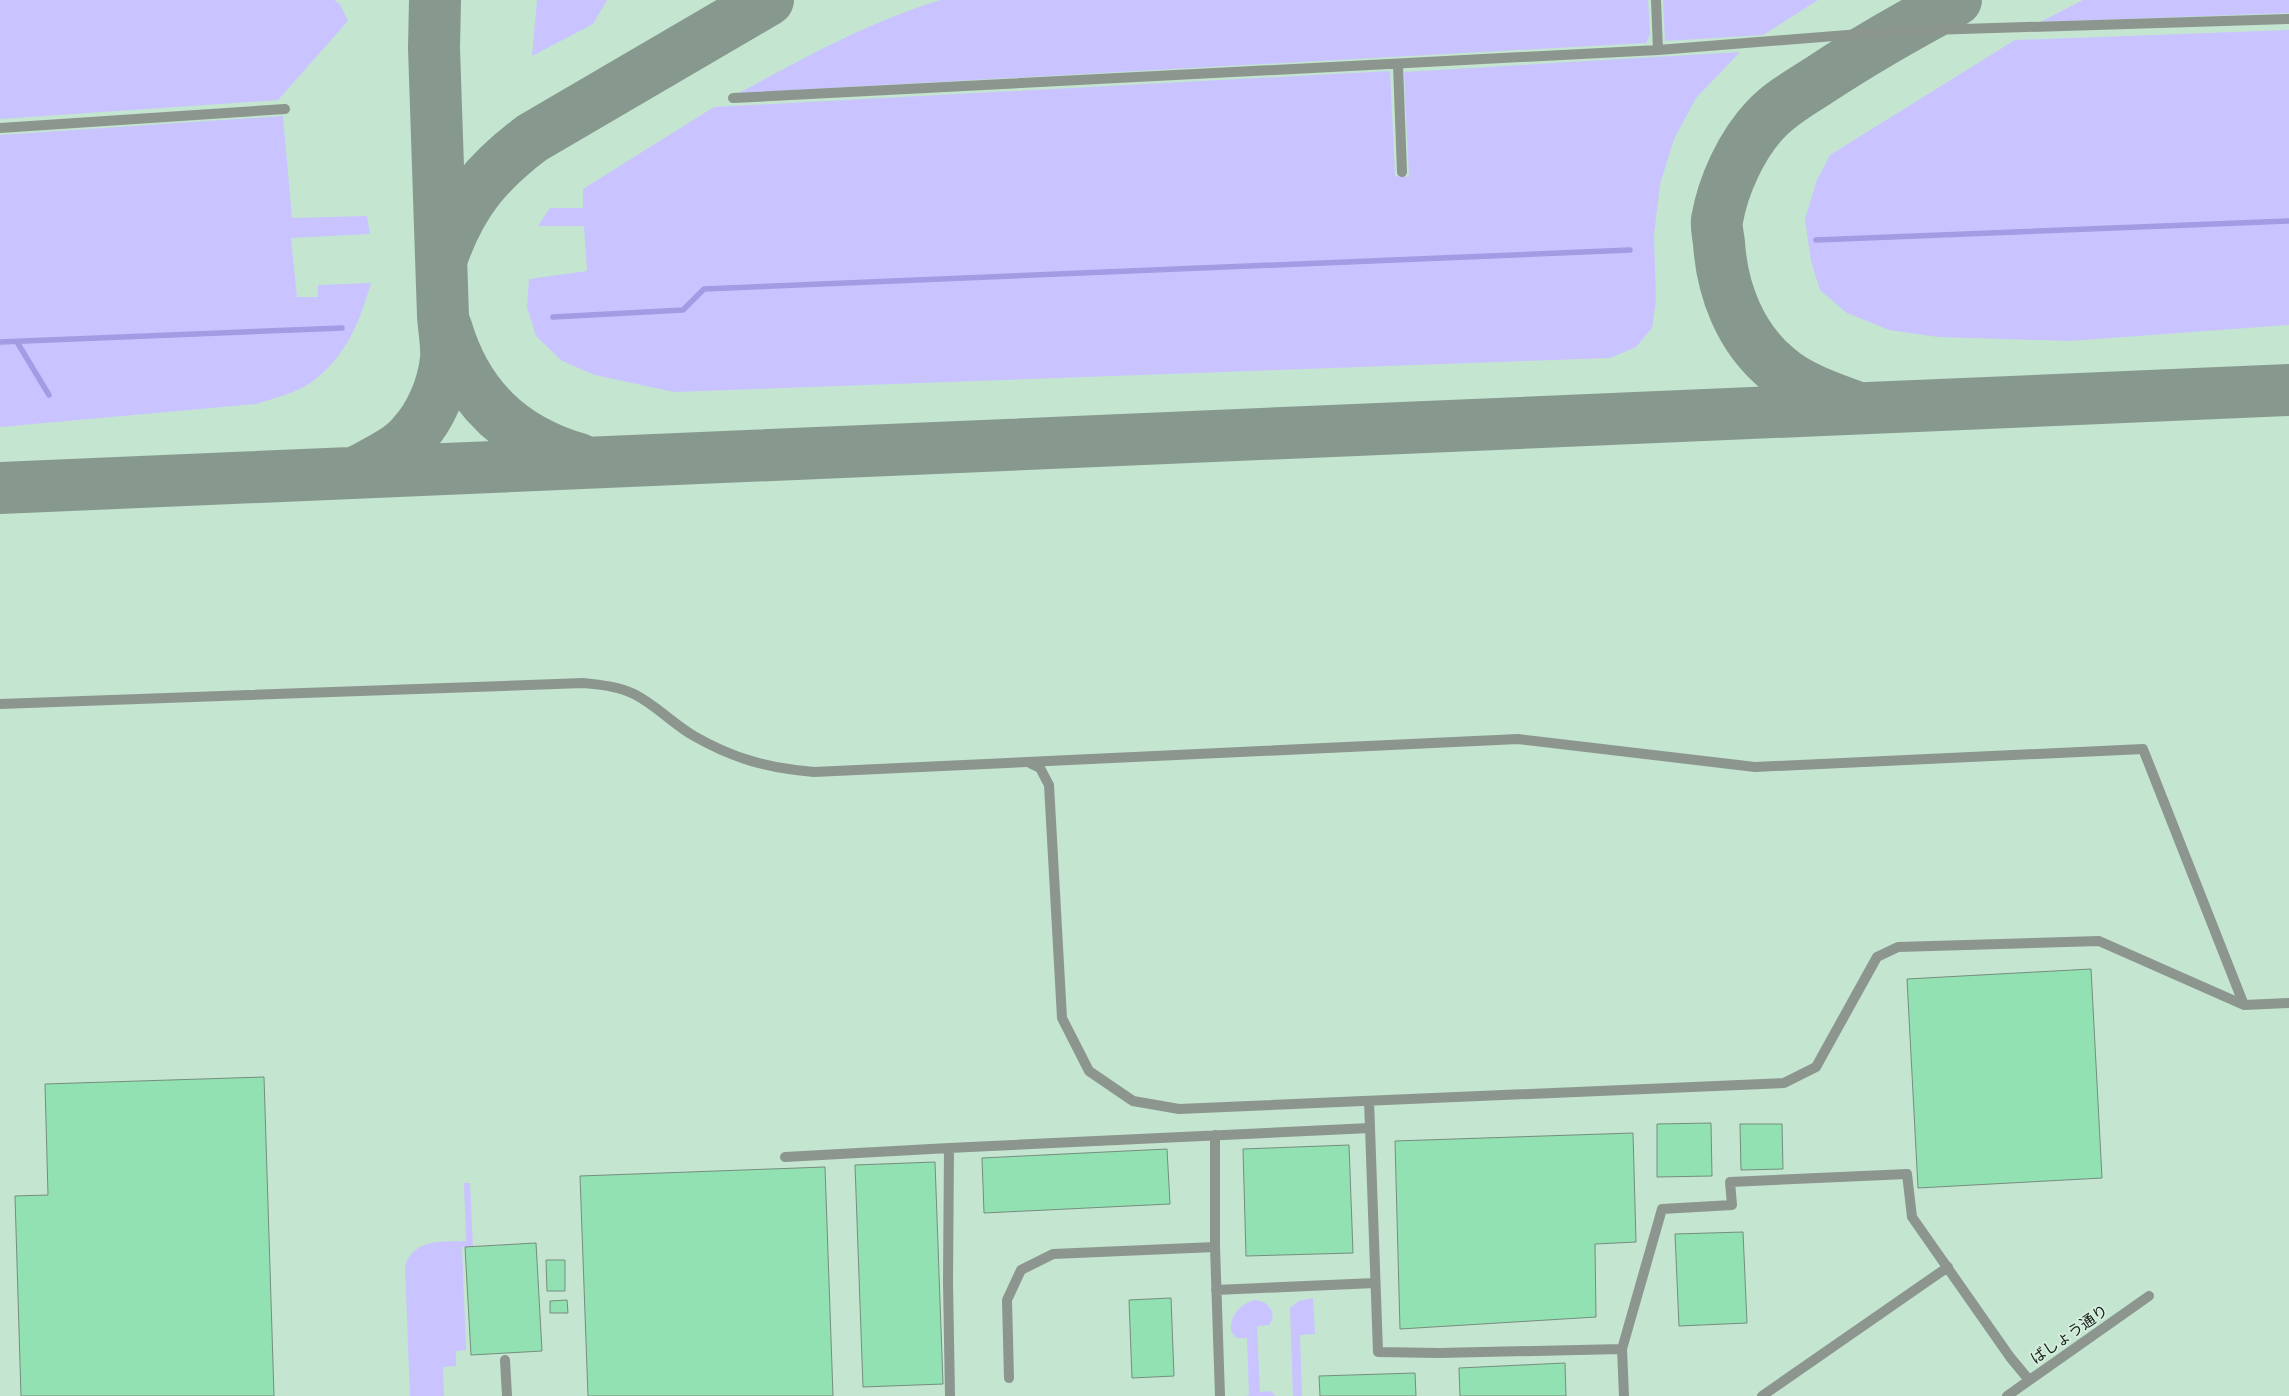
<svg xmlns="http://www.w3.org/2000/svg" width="2289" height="1396" font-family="Ubuntu,'Noto Sans JP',sans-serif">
<rect width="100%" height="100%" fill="#d5eddd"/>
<!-- built -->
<path fill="#c4e5d0" d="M0 0H2289V1396H0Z"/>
<!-- green -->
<path fill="#c9c4ff" d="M0 0H334L340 4 348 21 278 100 0 119Z
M537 0H607L593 24 532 56Z
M941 0H1648L1650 34 1646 43 739 93C804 58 870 21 941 0Z
M1663 0H1818L1763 35 1665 41Z
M2083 0H2289V13L2040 22Z
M2289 30V325L2069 341 1938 337 1889 330 1847 313 1820 290 1811 261 1805 219 1817 180 1830 155 2015 40Z
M1740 52 1696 98 1674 139 1660 184 1654 235 1656 300 1652 328 1636 347 1610 358 674 392 595 375 562 361 536 336 527 307 529 279 587 271 584 226H538L550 208H583V189L714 107 1390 71 1395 176 1409 177 1404 72Z
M283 116 292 218 367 216 370 234 291 238 297 297H318V285L371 283C359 323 347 355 313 381 297 393 275 398 256 404L0 427V135Z
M464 1183H470L473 1247H462L466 1350 456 1351V1366L443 1367 444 1396H410L405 1266C414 1238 442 1242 466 1241Z
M1313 1298 1315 1334 1300 1335 1302 1396H1293L1290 1308 1299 1301Z
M1255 1300C1269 1301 1278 1314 1269 1325L1257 1326 1260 1392 1271 1391 1275 1396H1245L1249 1395 1247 1338H1236L1231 1331C1230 1315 1240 1304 1255 1300Z"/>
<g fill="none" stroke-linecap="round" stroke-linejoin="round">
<!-- stream -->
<path stroke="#a39be3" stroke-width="5.5" d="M1816 240 2289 221
M553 317 683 310 704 289 1630 250
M0 342 342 328
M17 342 49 395"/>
<!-- taxiway -->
<path stroke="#87998e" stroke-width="52" d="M443 255C462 202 487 172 532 138L768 0
M446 327C466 396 510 439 579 459
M1853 406C1828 397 1799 387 1778 369 1740 338 1722 290 1719 243 1718 235 1716 227 1717 220 1723 185 1742 144 1766 119 1781 103 1801 92 1818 81 1863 51 1909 25 1956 0
M357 472C375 462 398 452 412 436 431 416 443 386 446 359 447 345 444 330 443 316L434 48 435 0
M0 488 2289 390"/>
</g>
<!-- building -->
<path fill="#92e1b2" stroke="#768d7e" d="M2091 969 2102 1178 1918 1188 1907 979Z
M264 1077 274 1396H21L15 1196 48 1195 45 1084Z
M1711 1123 1712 1176 1657 1177V1124Z
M1740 1124H1782L1783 1169 1741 1170Z
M1633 1133 1636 1242 1595 1244 1596 1317 1400 1329 1395 1141Z
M1349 1145 1353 1253 1246 1256 1243 1149Z
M1167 1149 1170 1204 984 1213 982 1158Z
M935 1162 943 1384 863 1387 855 1165Z
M825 1167 833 1396H588L580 1176Z
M1743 1232 1747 1323 1679 1326 1675 1234Z
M536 1243 542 1351 471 1355 465 1247Z
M546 1260H565V1291H547Z
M1171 1298 1174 1376 1132 1378 1129 1300Z
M567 1300 568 1313H550V1301Z
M1565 1363 1566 1396H1460L1459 1368Z
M1415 1373 1416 1396H1320L1319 1376Z"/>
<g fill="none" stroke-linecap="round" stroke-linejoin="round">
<!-- service -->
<path stroke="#8c968f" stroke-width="10" d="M1656 0 1658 50
M1398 65 1402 172
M733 98 1658 50 1898 31 2289 19
M0 128 285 109
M0 704 583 683C601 685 618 686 634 694 656 705 673 724 694 736 734 759 768 768 814 772L1518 739 1755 767 2143 749 2244 1005
M1030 763 1040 768 1049 785 1062 1018 1089 1071 1133 1101 1179 1109 1784 1083 1816 1067 1877 957 1898 947 2099 941 2244 1005 2289 1003
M1370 1128 1378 1352 1439 1353 1622 1349
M1215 1135V1247L1220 1396
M785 1157 949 1148
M1216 1290 1375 1283
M505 1360 507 1396
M1009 1378 1007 1300 1021 1270 1053 1254 1215 1247
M950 1396 948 1282 949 1148 1370 1128 1369 1101
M1624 1396 1622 1349 1662 1209 1732 1205 1730 1182 1907 1174 1912 1217 2010 1357 2029 1380
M1762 1396 1948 1267
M2007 1396 2149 1296"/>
</g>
<g text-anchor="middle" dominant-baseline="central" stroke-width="4" stroke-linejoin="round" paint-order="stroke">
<!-- street labels -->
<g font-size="15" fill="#141d18" stroke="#d5eddd">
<text transform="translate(2069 1334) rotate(-35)">ばしょう通り</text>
</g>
</g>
</svg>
